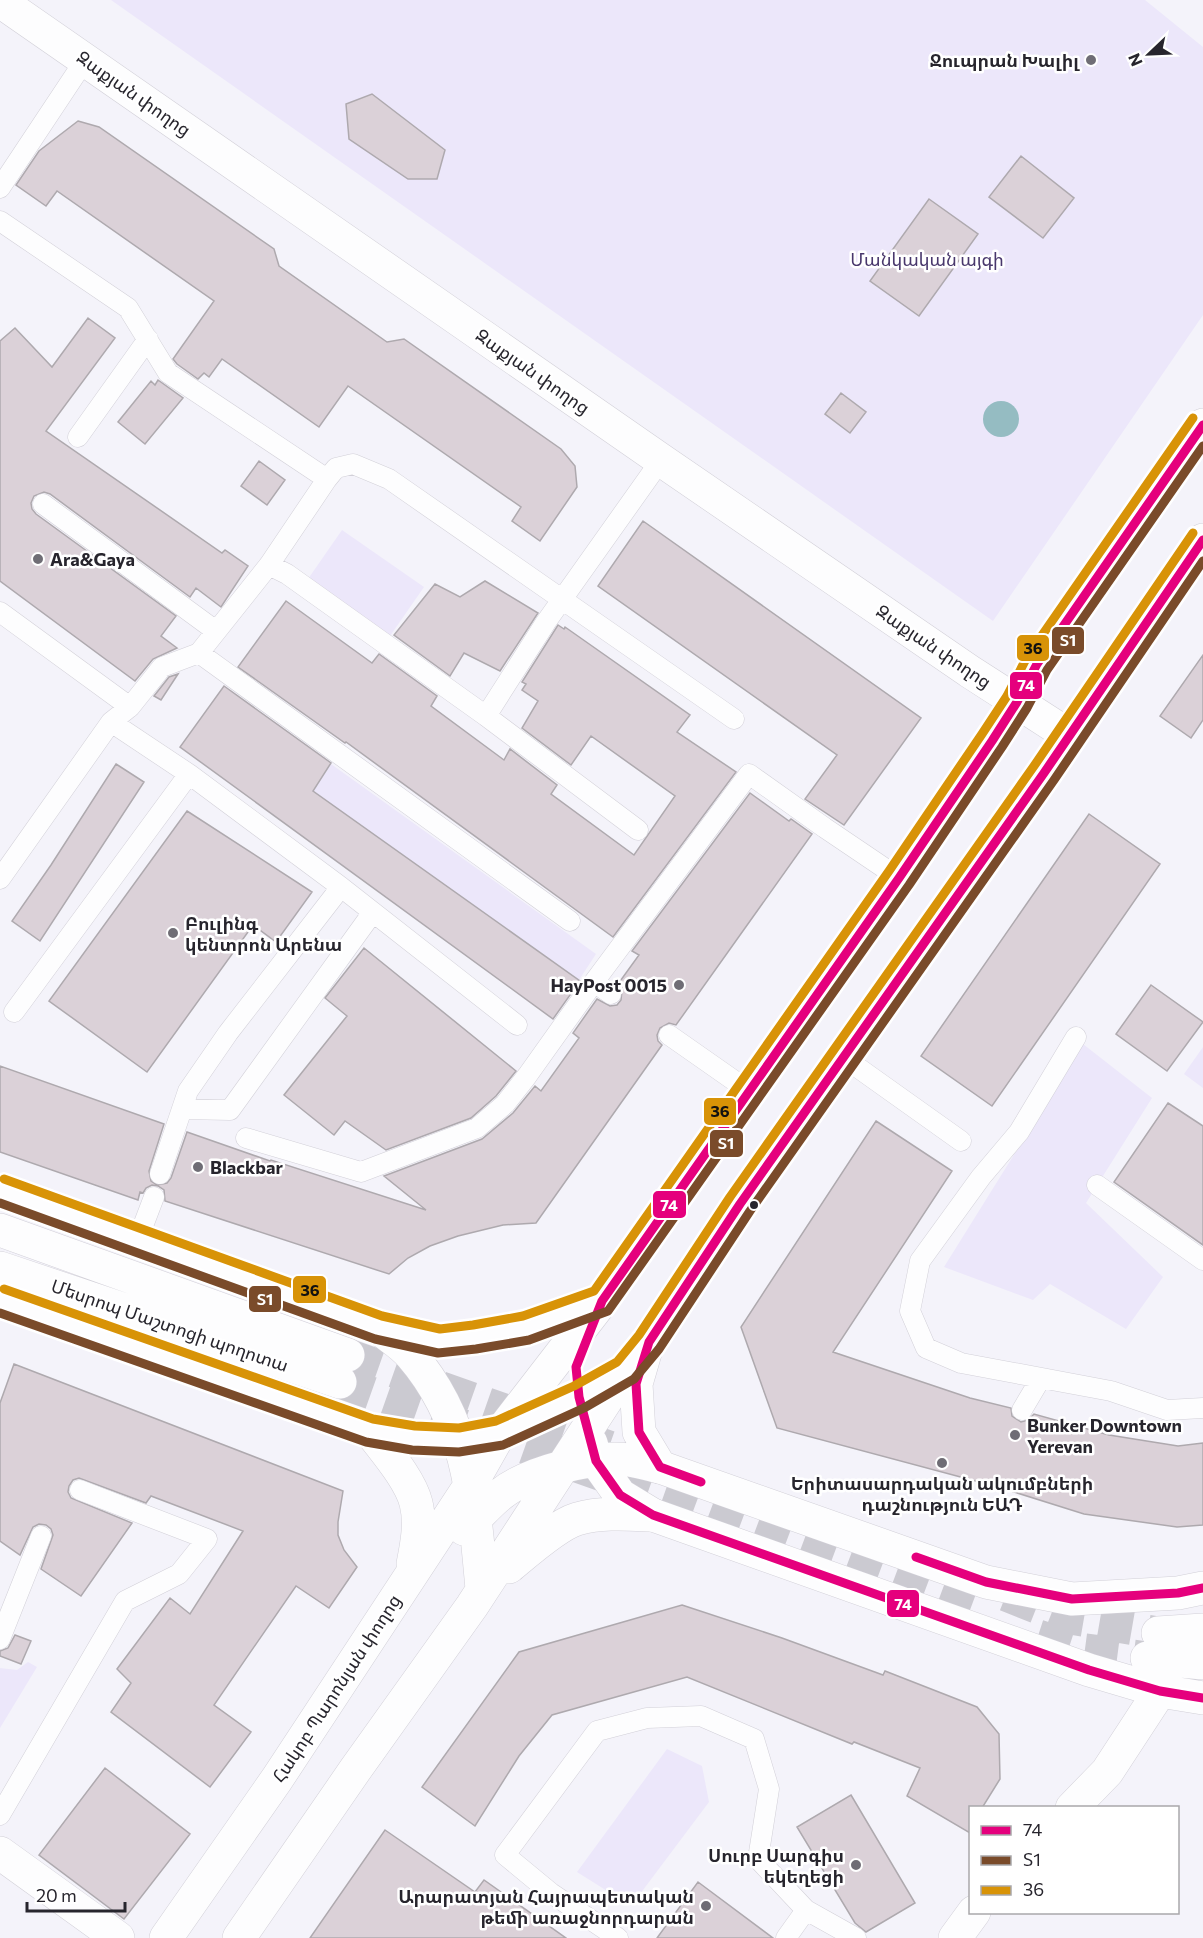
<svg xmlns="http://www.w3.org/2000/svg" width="1203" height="1938" font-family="Commissioner,'Noto Sans Armenian',sans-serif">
<rect width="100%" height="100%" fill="#f4f3fa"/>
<!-- green -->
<path fill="#ece7fa" d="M111 0H1145L1203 47V315L993 621Z
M342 530 424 587 390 636 308 579Z
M331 764 596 954 579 980 313 791Z
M1083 1044 1152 1098 1086 1203 1163 1277 1126 1329 1050 1284 1033 1300 944 1267Z
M1203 1047V1088L1184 1074Z
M28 1662 37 1667 0 1728V1668L17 1670Z
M667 1749 702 1766 709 1802 631 1906 577 1872Z"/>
<!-- water -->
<path fill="#95bcc2" d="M983 419a18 18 0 1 1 36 0a18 18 0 1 1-36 0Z"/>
<!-- building -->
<path fill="#dbd1d8" stroke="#aea9ae" stroke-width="1.5" d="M372 94 445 150 437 179H408L349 139 346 104Z
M78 121 99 127 274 249 279 266 387 342 404 339 561 449 575 466 577 487 540 541 512 521 521 507 348 386 319 427 222 359 209 377 204 373 198 379 177 364 173 359 214 301 57 191 46 206 16 185 39 151Z
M1021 156 1074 198 1043 238 989 197Z
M929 199 978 234 919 316 870 281Z
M88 318 115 338 46 431 222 553 225 550 248 566 221 607 196 588 190 597 50 494 44 492 34 496 31 503 32 509 36 514 176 616 161 636 177 648 153 659 135 681 0 581V341L15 328 52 367Z
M158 380 183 398 145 444 118 422 151 381 155 385Z
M841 393 866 412 850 433 825 414Z
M259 461 285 480 267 505 241 486Z
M643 521 921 718 844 825 805 799 837 755 598 586Z
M485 581 538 613 500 671 464 653 450 676 394 635 435 584 460 597Z
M286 601 372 663 379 654 437 696 431 706 504 760 510 749 557 785 551 794 634 855 675 796 591 736 571 765 522 728 538 701 522 690 526 684 522 682 558 625 564 629 565 627 690 715 677 732 736 772 613 937 346 742 345 743 238 667Z
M1203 655V720L1191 738 1160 716Z
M178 674 161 700 154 696 169 677Z
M224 686 331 763 313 791 580 981 553 1019 180 747Z
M116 764 144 782 40 941 12 921 51 865Z
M750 793 789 821 791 819 812 834 676 1025 669 1023 660 1028 657 1035 658 1041 662 1045 536 1223 503 1225 458 1236 430 1246 408 1258 389 1274 165 1201 164 1190 158 1186 152 1185 146 1188 143 1193 140 1192 138 1200 0 1152V1066L164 1124 149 1171 151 1181 157 1185 167 1183 171 1178 187 1132 270 1161 271 1160 426 1210 384 1176 482 1139 513 1113 535 1086 541 1091 579 1038 573 1033 597 999 610 1006 617 1005 621 1000 622 990 618 984 639 955 632 951Z
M187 811 312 892 276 942 253 925 147 1072 49 1001Z
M1089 814 1160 864 992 1106 921 1056Z
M364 948 516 1071 496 1096 471 1118 386 1150 345 1121 334 1135 284 1095 347 1016 325 998Z
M1151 985 1203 1022 1167 1071 1116 1034Z
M1168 1103 1203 1126V1245L1114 1182Z
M876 1121 952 1171 833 1352 970 1398 1011 1408 1012 1416 1021 1422 1028 1420 1034 1414 1109 1435 1178 1446 1203 1443V1525L1177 1527 1084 1514 998 1487 777 1428 741 1327Z
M14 1364 343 1491 338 1522V1535L344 1550 357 1567 329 1608 296 1586 214 1705 251 1732 210 1787 111 1712 131 1683 117 1669 170 1598 190 1614 243 1531 151 1496 146 1503 79 1478 73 1480 69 1486 68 1492 71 1498 132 1523 81 1596 41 1569 53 1535 51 1529 46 1525 39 1524 33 1527 20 1555 0 1541V1403Z
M682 1605 782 1638 883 1675 885 1671 977 1707 999 1734 1000 1779 982 1808H970V1833L907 1796 920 1768 854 1742 852 1744 687 1677 552 1715 519 1756 475 1826 422 1787 519 1652Z
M15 1635 31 1641 21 1664 0 1656V1651L8 1648Z
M105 1768 190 1834 124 1919 39 1855Z
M851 1795 915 1903 866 1932 855 1923 797 1827Z
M385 1830 475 1892 484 1880 566 1938H310Z
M698 1882 773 1938H657Z"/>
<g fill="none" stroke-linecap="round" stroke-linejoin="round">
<!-- trunk-tunnel -->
<path stroke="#cbcad1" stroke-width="33" stroke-dasharray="33 16" stroke-linecap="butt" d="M348 1355 609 1447
M340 1382 687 1505 981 1615
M1006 1595 1059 1616 1158 1633
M1038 1636 1078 1649 1147 1658"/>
<defs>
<path id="service" d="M0 188 85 60
M0 221 128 308 168 373 327 479
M78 437 148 339
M43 504 216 631
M269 565 287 574 486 716 638 830
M0 612 130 707
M199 653 570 921
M486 716 546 622 661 460
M111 722 189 774 341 887 228 1033 188 1091 160 1174
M0 879 111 722 130 707 162 667 199 653 269 565 327 479 336 468 353 464 389 479 734 719
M341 887 517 1025
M594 982 611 994
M14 1012 189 774
M669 1035 749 1091
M1076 1037 1019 1132 981 1177 920 1261 910 1311 926 1348 961 1363 1111 1391 1167 1410 1203 1408
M843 1057 961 1141
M183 1109 230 1110 373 912
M246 1138 361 1172 477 1128 505 1104 527 1076 594 982 749 774 825 828 899 878
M1097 1185 1203 1260
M138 1239 154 1197
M1022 1410 1041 1378
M0 1639 41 1536
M0 1815 125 1601 179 1574 207 1539 80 1490
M618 1938 551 1893 505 1855 597 1731 647 1718 701 1716 754 1739 769 1789 758 1859 806 1910 856 1938
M786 1938 806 1910"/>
<path id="minor" d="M1072 1808 1107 1772 1160 1691
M0 1853 118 1938
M955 1938 974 1912"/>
<path id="tertiary" d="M0 1 661 460 969 671 1070 736"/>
<path id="primary" d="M379 1328C389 1337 402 1344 411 1355 470 1423 474 1503 482 1589
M385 1330 439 1341 475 1337 526 1328 602 1301
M645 1353 636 1384 639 1432 660 1467
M370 1431 414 1438 460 1440 500 1433 579 1397 620 1374
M370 1431C384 1450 410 1479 416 1503 421 1523 417 1544 413 1564
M591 1443 596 1461 620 1495 653 1515
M464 1529C477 1518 488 1504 501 1494 529 1472 594 1455 629 1460 639 1461 650 1465 660 1467
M509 1567C526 1553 557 1525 577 1519 602 1512 627 1514 651 1515
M166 1938 277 1779 471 1484 500 1433 602 1301 899 878 992 741 1017 702 1037 664 1203 425
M239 1938 355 1770 472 1606 625 1371 649 1342 740 1204 1044 773 1203 540"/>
<path id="trunk" d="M0 1190 379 1328
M0 1230 348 1355
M0 1268 340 1382
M0 1300 370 1431
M660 1467 986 1582 1072 1599 1178 1593 1203 1588
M653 1515 1089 1670 1160 1691 1203 1698
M1158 1633 1203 1630
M1147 1658 1203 1663"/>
</defs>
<!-- service casing -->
<use href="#service" stroke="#d2d0d8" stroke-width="21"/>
<!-- minor casing -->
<use href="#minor" stroke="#d2d0d8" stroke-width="34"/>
<!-- tertiary casing -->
<use href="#tertiary" stroke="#d2d0d8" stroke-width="34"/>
<!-- primary casing -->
<use href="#primary" stroke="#d2d0d8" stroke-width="34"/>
<!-- trunk casing -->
<use href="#trunk" stroke="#d2d0d8" stroke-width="34"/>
<!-- service -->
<use href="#service" stroke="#fdfdfe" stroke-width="20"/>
<!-- minor -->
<use href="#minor" stroke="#fdfdfe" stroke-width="33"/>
<!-- tertiary -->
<use href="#tertiary" stroke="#fdfdfe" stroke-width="33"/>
<!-- primary -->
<use href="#primary" stroke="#fdfdfe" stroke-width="33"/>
<!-- trunk -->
<use href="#trunk" stroke="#fdfdfe" stroke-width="33"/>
<defs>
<path id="bus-1" d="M1203 425 1037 664 1017 702 992 741 899 878 602 1301 576 1367 579 1397 596 1461 620 1495 653 1515 1089 1670 1160 1691 1203 1698
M701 1482 660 1467 639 1432 636 1384 649 1342 740 1204 1044 773 1203 540
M916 1557 986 1582 1072 1599 1178 1593 1203 1588"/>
<path id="bus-2" d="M0 1203 375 1339 438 1353 476 1349 529 1340 608 1311 909 885 1002 747 1027 708 1047 670 1203 446
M0 1313 366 1442 412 1450 459 1452 503 1445 584 1408 634 1379 659 1349 750 1211 1054 780 1203 561"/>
<path id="bus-3" d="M4 1179 382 1316 440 1329 473 1325 523 1316 594 1291 889 871 982 734 1007 696 1027 657 1193 418
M4 1289 373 1419 415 1426 459 1428 496 1421 574 1386 617 1362 639 1335 730 1197 1034 766 1193 533"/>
</defs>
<!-- bus-1 casing -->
<use href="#bus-1" stroke="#fff" stroke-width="14"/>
<!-- bus-2 casing -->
<use href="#bus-2" stroke="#fff" stroke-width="14"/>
<!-- bus-3 casing -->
<use href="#bus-3" stroke="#fff" stroke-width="14"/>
<!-- bus-1 -->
<use href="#bus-1" stroke="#e5007d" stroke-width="9"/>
<!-- bus-2 -->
<use href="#bus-2" stroke="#7a4b2a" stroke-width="9"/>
<!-- bus-3 -->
<use href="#bus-3" stroke="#d89307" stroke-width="9"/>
</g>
<!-- markers -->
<g fill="#6f6d75" stroke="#fff" stroke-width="2">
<circle cx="1091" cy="60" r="6"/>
<circle cx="38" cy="559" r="6"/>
<circle cx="173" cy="933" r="6"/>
<circle cx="679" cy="985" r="6"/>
<circle cx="198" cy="1167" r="6"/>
<circle cx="1015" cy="1435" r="6"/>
<circle cx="942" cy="1463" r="6"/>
<circle cx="856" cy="1865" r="6"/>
<circle cx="706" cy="1906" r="6"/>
</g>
<circle fill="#27252d" stroke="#fff" stroke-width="2" cx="754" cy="1205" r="5"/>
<g text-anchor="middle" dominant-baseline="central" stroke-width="5" stroke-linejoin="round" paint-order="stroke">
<!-- poi labels -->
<g font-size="18" font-weight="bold" fill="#27252d" stroke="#fff" text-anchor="end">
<text x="1079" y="60">Ջուպրան Խալիլ</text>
<text x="50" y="559" text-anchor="start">Ara&amp;Gaya</text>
<text x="185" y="923" text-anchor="start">Բուլինգ<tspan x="185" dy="21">կենտրոն Արենա</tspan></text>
<text x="667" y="985">HayPost 0015</text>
<text x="210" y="1167" text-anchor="start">Blackbar</text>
<text x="1027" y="1425" text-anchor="start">Bunker Downtown<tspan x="1027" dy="21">Yerevan</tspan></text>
<text x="942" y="1483" text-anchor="middle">Երիտասարդական ակումբների<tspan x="942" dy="21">դաշնություն ԵԱԴ</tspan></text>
<text x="844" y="1855">Սուրբ Սարգիս<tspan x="844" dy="21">եկեղեցի</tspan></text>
<text x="694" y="1896">Արարատյան Հայրապետական<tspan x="694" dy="21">թեմի առաջնորդարան</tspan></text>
</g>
<!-- street labels -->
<g font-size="18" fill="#27252d" stroke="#fff">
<text transform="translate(134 93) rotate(35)">Զաքյան փողոց</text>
<text transform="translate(533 371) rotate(35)">Զաքյան փողոց</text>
<text transform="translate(934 646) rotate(34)">Զաքյան փողոց</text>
<text transform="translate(170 1325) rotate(19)">Մեսրոպ Մաշտոցի պողոտա</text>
<text transform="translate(336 1688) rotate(-57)">Հակոբ Պարոնյան փողոց</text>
</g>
<!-- park labels -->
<g font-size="18" fill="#48376c" stroke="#fff">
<text x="927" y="259">Մանկական այգի</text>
</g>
</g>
<g stroke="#fff" stroke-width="2">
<rect x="1051" y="626" width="34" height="29" rx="6" fill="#7a4b2a"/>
<rect x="1016" y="634" width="34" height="28" rx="6" fill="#d89307"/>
<rect x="1009" y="671" width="34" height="29" rx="6" fill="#e5007d"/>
<rect x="703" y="1097" width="34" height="29" rx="6" fill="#d89307"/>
<rect x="709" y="1129" width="35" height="29" rx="6" fill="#7a4b2a"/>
<rect x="652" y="1190" width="35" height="29" rx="6" fill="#e5007d"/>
<rect x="292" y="1275" width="35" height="29" rx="6" fill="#d89307"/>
<rect x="248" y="1285" width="34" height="28" rx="6" fill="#7a4b2a"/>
<rect x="886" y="1589" width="34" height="29" rx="6" fill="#e5007d"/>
</g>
<g font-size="16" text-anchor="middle" font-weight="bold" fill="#fff">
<text x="1068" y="646">Տ1</text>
<text x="1026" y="691">74</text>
<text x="726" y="1149">Տ1</text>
<text x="669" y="1211">74</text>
<text x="265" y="1305">Տ1</text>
<text x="903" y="1610">74</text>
</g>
<g font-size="16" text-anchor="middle" font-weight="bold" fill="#111">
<text x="1033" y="654">36</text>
<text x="720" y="1117">36</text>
<text x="310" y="1296">36</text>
</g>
<!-- legend -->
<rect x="969" y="1806" width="210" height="108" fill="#ffffff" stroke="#a9a8ab" stroke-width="1.5"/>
<rect x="981" y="1826" width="30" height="9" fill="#e5007d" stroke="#a9a8ab" stroke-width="1.5"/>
<text x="1023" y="1836" font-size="18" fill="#27252d">74</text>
<rect x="981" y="1856" width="30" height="9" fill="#7a4b2a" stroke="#a9a8ab" stroke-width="1.5"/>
<text x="1023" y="1866" font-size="18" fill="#27252d">Տ1</text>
<rect x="981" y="1886" width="30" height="9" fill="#d89307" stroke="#a9a8ab" stroke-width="1.5"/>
<text x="1023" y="1896" font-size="18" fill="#27252d">36</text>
<!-- north arrow -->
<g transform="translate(1149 54) rotate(247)" stroke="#ffffff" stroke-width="4.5" paint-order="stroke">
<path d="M0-4.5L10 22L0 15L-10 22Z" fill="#27252d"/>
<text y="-9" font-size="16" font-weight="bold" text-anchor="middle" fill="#27252d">N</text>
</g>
<!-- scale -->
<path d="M27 1902v9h98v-9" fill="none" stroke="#27252d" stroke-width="3"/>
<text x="36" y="1902" font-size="18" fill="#27252d" stroke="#ffffff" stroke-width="4.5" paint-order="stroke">20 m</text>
</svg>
